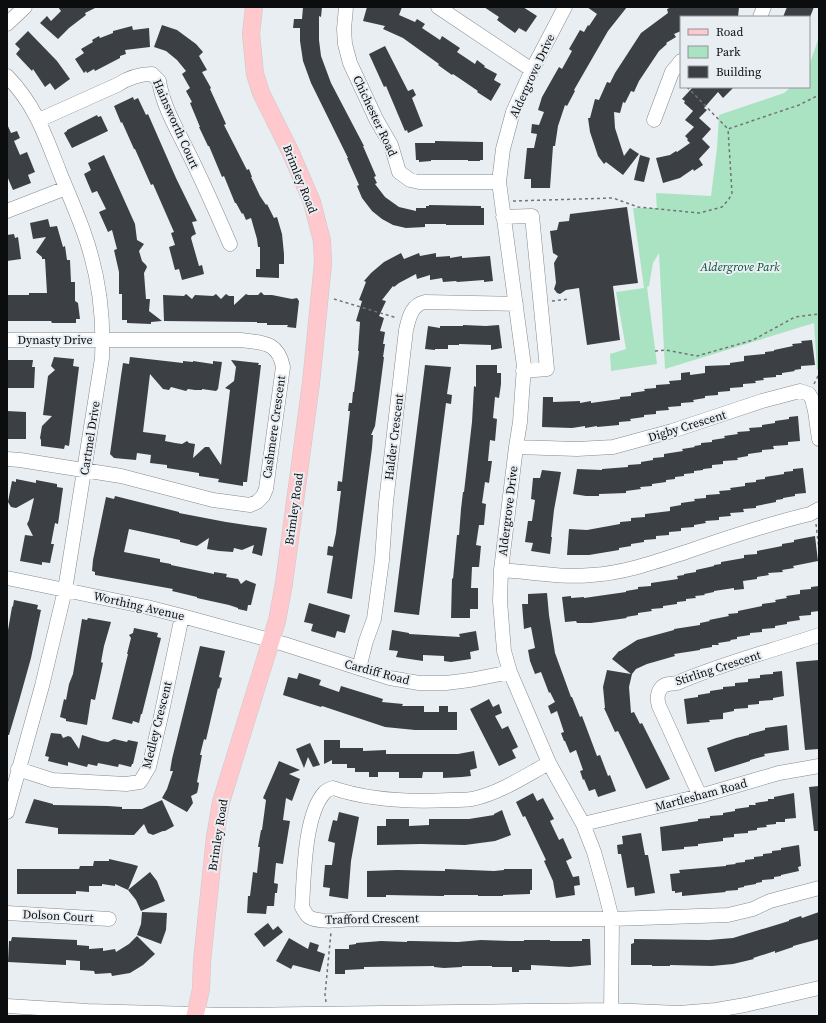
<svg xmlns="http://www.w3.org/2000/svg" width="826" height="1023" font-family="'Source Serif 4',serif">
<rect width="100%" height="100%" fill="#e9eef3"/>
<!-- green -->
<path fill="#aae3c1" d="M819 37V370H817L814 323 665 369 659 253 653 263 649 286 647 287 657 364 611 371 610 354 626 349 616 292 644 288 633 208H656L657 213 656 193 711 196 717 148 719 115 784 93 791 87H809V66Z"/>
<!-- building -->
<path fill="#3c4044" d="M58 7H97L85 13 86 15 69 28 58 39 40 23 47 16 51 21 61 11Z
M303 7H322L321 17 319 16V40L321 56 331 83 364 146H363L376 176 374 177 377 183 375 184 385 197 399 207 416 211V208H426V206H429V205L481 206V208H484V225H446V224H425V227L406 228 393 225 382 219 372 211 362 198 357 186 359 185 347 158H348L311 83 303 61 300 41V28H293L294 19H302Z
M367 7H402L399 15 415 22 417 19 425 24 422 28 440 40 442 36 460 48 457 52 475 64 477 60 485 66 484 67 497 74 494 80 501 84 491 101 477 92 478 91 453 74 452 75 438 65 439 64 403 38 383 29 385 26 363 21Z
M484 7H523L537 16 526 32 519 28 515 33 497 20 499 17Z
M587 7H627L608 31 574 90 575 91 567 106 565 105 558 126 555 146H553L550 188H531V179H524L527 148H534L537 134 531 133 532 124 539 125 544 112 538 110 542 97 559 67 562 69 572 51 569 49 580 30 584 32 588 25 589 26 597 14Z
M672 7H739L738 17H681V31L674 34 676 37 666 43 667 44 659 51 639 81 634 92 631 91 625 103 623 102 620 113 614 112 615 128 624 156 630 148 639 154 623 175 606 162 604 164 598 156 590 132 588 118H590L595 99 599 100 607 82 610 83 615 73 641 33 668 13 667 9Z
M787 7H814L810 17H783Z
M162 25 177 30 196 44 203 52 199 56 207 70 202 72 211 88 210 89 226 124 224 125 247 170 249 169 252 177H251L260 196 266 205 267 204 274 218 277 217 282 234 284 254V264H279V278L256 277V269H260V247H258L257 239 251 218 246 220 243 213 242 214 236 203H235L224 176 222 177 209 146H208L199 127H200L190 103 192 102 186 91 190 88 182 74 186 71 177 60 166 51 154 47Z
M132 26 133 30 149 28 150 47 125 50 126 54 120 56V58L95 71 94 69 87 73 86 71 84 73 75 59 84 53 81 49 93 42 92 40 99 36 100 38 113 33V31Z
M28 31 57 61 70 79 55 90 50 83 45 87 33 69 32 71 16 54 20 49 15 44Z
M385 46 408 91 413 89 416 95 412 98 423 126 408 133 407 130 405 131 386 86 384 87 369 54Z
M693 87H734L723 98 718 92 704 108 707 110 699 118 711 129 702 139 710 147 699 159 703 165 694 171 693 169 680 178 663 183 656 158 670 155 676 151 677 152 690 143 687 140 688 139 685 136 694 127 685 120 693 111 684 103 685 101 682 99Z
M133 97 134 100 138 98 146 115 148 114 176 178 197 221 192 222 196 234 192 236 191 238 199 266 202 265 204 274 182 280 179 269 175 270 169 247 175 245 171 233 174 232 153 184 151 185 135 149H134L122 122 121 123 114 106Z
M97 115 98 117 101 116 108 131 72 148 64 133 67 131V130Z
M7 124 11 133 17 131 20 138 14 141 20 155 27 152 35 172 28 175 31 183 13 190 7 176Z
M435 141 483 142V160H480V161H468V160H431V161L419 162V160H416L415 143H435Z
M104 155 135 224 137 240 144 244 139 251 142 261 146 265 147 267 144 273 146 299H150L149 311 162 321 151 322V324L127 323V320H122V294H119V272L114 250 117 249 112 230 108 232 99 212 106 209 97 191 92 193 84 174 91 170 88 163Z
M640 155 650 158 644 182 634 180Z
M627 207 638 283 613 286 620 340 587 345 579 288 566 290 560 294 557 293 554 289 556 283 554 263 558 256 553 253 550 231 557 230 559 222 569 221 570 214Z
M48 219 50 227 57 226 63 247 65 246 67 260H70L71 282H75V301L78 303 80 319H76V323H52L51 321H7V295H29V293H47L45 259H42V257L36 252 46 237 33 239 30 223Z
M14 234 15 238 18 237 21 259 7 261V235Z
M401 253 404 259 419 253 420 256 436 253V257L450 256V258L462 256V258L490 256 493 281 484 282V280L457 282 456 281 443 282 442 278 430 280V275L417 279 416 274 399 283 394 287 393 286 382 300 386 301 379 316 384 318 380 331 385 332 383 344H385L383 357H384L375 426 371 435H373L372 448 352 599 327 593 333 556 327 555 328 546 333 547 336 533 341 491H337L338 481 342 482 350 411H348L349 403H352L353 392H354L359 351H358L360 322 356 321 362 301 359 300 366 282 364 281 371 273 384 262Z
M261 292 264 295H272L292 299 297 298 299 301 296 328 287 327 288 325H267V323H257V322L164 321 163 295 184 296 186 294 192 299 195 295 213 296 216 294 221 299 226 294 229 296H234V305L246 294 248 295H258Z
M463 325 486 326 499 325 502 348 491 350V345L459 344V345H448V349H435V350L425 349 428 326 440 328V326H463Z
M812 340 815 365 801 366V369L794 370 795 371 782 373V375H776V377L763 378 764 380 755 381 756 383 743 384V387L730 388V391L718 392V395L705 396V398L693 400 694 402 681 403V406L668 407 669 410 656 411V414L644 415V417L630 419 631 421 619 422V425L597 427V426L585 428V426L572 428 542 427 543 397H553V402L580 401V403L591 401V403L620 399V397L631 396V393L645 391 644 389 656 388V385L670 384 669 381 681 380V373L690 372V375L705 373V366L730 365V363L744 361V356L765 354V352L774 351V350L793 346 792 344 802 343 801 341Z
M54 357 74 359 73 366 79 367 69 446 65 445 64 449 41 446V440L40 438 42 426 52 416 43 415 48 376 55 370 51 366Z
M130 357 183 363V361L193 362V361L213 364V361L222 362 218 389 216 391 202 389V390H195L188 389 186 391 171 387 169 390 163 389 150 374 143 432 166 435 165 441 175 443 182 444 187 441 189 443 195 444 193 458 205 447H209L221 465 230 390 225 388 234 381 236 367 231 360 259 363 258 365H261L247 482H243V486L218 482 219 479 199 476V473L167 468V465L150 463 151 455 137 453 136 460 114 458 110 454 121 376 123 363 129 364Z
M7 360H33L32 367H35L34 388H7Z
M425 365 451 367 447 394 452 395 451 404 446 403 419 615 394 612Z
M476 365H497V373H501V384L499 398 495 397 493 418 497 419 495 441 490 440 488 461H492L489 483 485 482 482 503 486 504 484 525H479L476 545 481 546 479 567H472L471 588H478V609H470V618H451L452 578 453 579 457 535H459L461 509 463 492H464L472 422 474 386 476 387Z
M7 411 26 412V439H8Z
M798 416 800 441 788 442V445L773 446 774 449 762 450V452L748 454V456L737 458 738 460 723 461V464L712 465V468L703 469V470L694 471V473L684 474V476L675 477V479L666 480V482L652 484V486L640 487 641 489 626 491V493L599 494V496H586L573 494 577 469 602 470V469L628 467V465L641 464V462L653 460V458L664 457V454L683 451 682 449 695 447 694 446 701 445V443L712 442V440L725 438 724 436 738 434 737 432 750 431 749 428 762 427V425L775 423V421L789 419V417Z
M803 468 806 493 795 494V496L783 498V499L776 500V502L756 506V508L743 509 744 512 730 513 731 516 719 517V520L705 521 706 523 694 525V527L681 528V531L669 532V535L656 536V539L644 540V542L631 544V546L619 548V550L589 555H567L569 529 587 530 620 524V522L631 521V518L645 517V514L670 511V507L681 505V503L695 501 694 499 706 498V495L720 494 719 491 731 490 730 488 745 486V483L756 482V480L765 479V477L784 474V472L793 471V469Z
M542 470 561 472 554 510 551 537H552L550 554 531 551 533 543 525 542 528 521H532L535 500 531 499 533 478H540Z
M16 479 36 483V480L57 484V487L63 488 58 524 55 523 51 544H54L50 563 42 562V565L20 561 25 535 33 536 27 524 29 520 34 498 16 508 11 507 8 502 12 481 16 482Z
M115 496 179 512V513L226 522 267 528 262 556 252 553 254 545 242 550 234 548 233 552 219 551 207 549 209 538 197 546 180 542V540L129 529 124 552 160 559V562L171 564V565L214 574V572L227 574 226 577 238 579 241 584 246 580 256 584 251 605H248L247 611 238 609V608L229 605 197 598V597L172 591 173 589 95 575V572L92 571 93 560 106 497 114 499Z
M815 536 818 561 793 566 794 568 782 570 783 572 768 573 769 575 757 577V579L743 581 744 589 734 590V588L714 591V592L704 594 705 595 695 596 696 598 686 599V601L677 602V604L663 606V608L651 609 652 611 638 613V615L626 617 627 618 591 623H577L576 621 565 622 562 597 571 596V598L584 597V598L626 592V591L638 589V587L651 586V583L678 579 677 576 684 575V574L696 572V570L714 566V565L721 564V562L744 558V555L757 554V551L782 546V544L794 542V540Z
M819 586V611L811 612V615L799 616 800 620 787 622V624L775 626V628L762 629V632L750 633V635L737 637V639L730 640 731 641 718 643 719 645H712V647L700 649V650L674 654 675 656 647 664 636 669 632 674 629 687 631 713 634 712 640 724 642 723 670 779 646 789 623 741 618 731 615 732 604 708H605L603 687 607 670 631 674 612 659 619 651H620L637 640 674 630V629L700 625V623L710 621 709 620 729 616 728 614 738 613V611L762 606V604L776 602 775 600 787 598 786 596 800 594V590L811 589V587Z
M547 593 549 615 555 653 571 697H572L580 717 582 716 597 756 600 755 608 776 610 775 616 791 598 797 595 789 589 791 584 779 583 780 580 771 583 770 576 750 570 753 565 741H564L561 733 564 732 557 711 551 714 548 706 555 702 550 692 549 693 541 672 535 674 530 661 528 650 535 648 531 627 524 629 522 604H528V594Z
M14 600 38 605 37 609 41 610 31 658 19 701 9 735H7V636L12 607 13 606Z
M309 603 350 615 345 633 337 631 335 638 311 631 313 624 304 622Z
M88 618 111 622 104 646 101 662 103 663 95 700 91 699 87 725 66 721V719L60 717 64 699 66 700 69 684 73 674 82 619 87 620Z
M134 628 158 633 157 637 161 638 142 714H141L139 723 133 721 132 724 112 719 128 654H127L131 638 129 635 133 633Z
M392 630 409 633V634L460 637 459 634 476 631 479 650 470 652 471 659 451 662 444 661V656L423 655V661L396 657 398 651 389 650Z
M200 646 225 651 219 677 222 678 219 689 218 688 206 740 204 739 200 755H202L197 782 199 783 198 789 197 793 191 796 193 803 187 812 162 798 167 789 173 771H170L172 759Z
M819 660V749L805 750 796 662Z
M782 671 784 696 773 698V700L759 701V704L748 705V708L734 709V711L723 713V719L709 720 710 722 687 724 684 699 698 697V695L710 693V691L723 689V687L735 686V683L748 682V679L760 678V675L773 674V672Z
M299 673 321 680 319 685 339 692 341 686 383 699 382 702 403 704 402 706H424V712H439V706H448V712H457V730H415L385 727 322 706 321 707 283 695 288 677 297 679Z
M489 699 493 707 499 704 502 713 495 716 502 729 508 726 518 747 512 750 516 758 499 766 470 709Z
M787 725 789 750 764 754 765 756 750 760V761L715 772 707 748 736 738 749 735V734L765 730V728Z
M51 733 61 734 63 738 68 736 71 737 79 749 82 735 101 741 108 742 114 739 127 742 128 740 138 742 133 764H132L131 767 119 764 118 767 98 763 97 766 88 764 87 767 68 762V766L48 761 49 757 45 756Z
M324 740H340V748H363V751L386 750V754H458L474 751 477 768 470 770 471 776 462 777 443 778V772H423L422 778H399V772H378V777H369V772H355V768H347V764H332V760L324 764Z
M310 743 320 765 313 767 308 757 304 768 296 749Z
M279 761 300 770 289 774 300 779 292 801 286 798 283 820 290 821 283 864 276 863 274 883 278 884 277 893H275L274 906H267L266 914 247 913 248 896H250L253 872 257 873 260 847H258L261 830H262L266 800 263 798Z
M819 786V831H814L809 787Z
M533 793 537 801 543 798 554 819 550 821 559 840 563 838 572 858 566 861 573 877 579 876 580 885 574 886 575 895 556 898 553 881 544 861 546 860 525 816 523 817 516 802Z
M794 793 796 818 785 819V822H776V824L766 825 767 827 757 828V830L748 831V833L734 834V837L723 838V841L698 844V846L684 847V849L662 851 660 827 698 821V819L710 818V816L723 815V813L735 811V809L749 807V805H756L755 803 768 801V799H774V797Z
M34 799 53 804V805L108 806 122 807V809H142L162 800 174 826 165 831H163L153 835 148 833 144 824 134 835 58 834V828L25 823Z
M502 810 511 835 495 841 465 845 421 844 377 845V826H386V819H409V826L429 825V819H469L494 815V814Z
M339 812 359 817 351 861 348 899 329 896 330 888 323 887 325 865H332L335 843 328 841 330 832 333 820 337 821Z
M641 833 645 855H648L655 893 635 896 634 887 627 888 621 854H618L617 845 623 844 622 836Z
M799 845 801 866 798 867 799 871 781 875V876L774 877V879L762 880V882L756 883V884L744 886V887L738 888V890L725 891 726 892 682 896V892L675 893V891H672L670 874 680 873 679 870 726 866V865L736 864 735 863 745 862V860L754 859V857L763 856V854L772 853V851L781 850V848Z
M109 859 131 864 138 866 128 890 115 884V886L102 884V886H89V892L76 891V894H17V869H79L80 866H93L94 861H109Z
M445 869 494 871 504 870V869H532V890H530V894L503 895V896H478V895H444V896H440L386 895V897H367V871L397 870 445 871Z
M150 872 157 881 165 901 141 911 136 900 128 890Z
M142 912 167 913 166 930 161 944 137 935 141 924Z
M819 912V939L793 946V947L775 953V951L753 958 754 959 733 964 712 966 670 965V966H652V965H631V944L634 943V939L709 940 733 938 789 921V920L801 916 802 918Z
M268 923 273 930 278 926 283 932 264 947 254 934Z
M137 936 155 954 143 965 130 973 112 976 111 973 95 974 94 971 80 970V961L66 960V965L8 962 9 941H11L12 937 77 940V945L89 946V949L103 948V951L115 949 116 952 129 944Z
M289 938 308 949 310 942 319 945 317 951 325 954 320 972 293 965 291 969 276 961Z
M582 939H590L591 965 570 967 531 965V970H519V972H512V967H492V966H462V967L444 968 434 967V966L364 967V969L345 970V974H335V949H349V945L356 944V943L381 941 407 942V941H412L458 942 481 940 510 941H524V940H550V941H582Z"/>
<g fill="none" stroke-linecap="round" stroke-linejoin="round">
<defs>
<path id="minor" d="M346 7 344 29 345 44 350 63 376 119 391 145 399 172 410 180 419 182H499
M438 7 532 70
M565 7 532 70 513 112 503 149 499 182 524 366 520 422 516 447 501 570 500 601 504 651 510 672 549 763 583 824 594 852 605 891 612 919 611 1016
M760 17 764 7
M7 24 25 7
M7 76C36 106 45 135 60 173 68 193 77 213 84 233 98 272 104 316 102 358L65 590 42 686 7 812
M39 120 117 85C128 78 138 74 152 74L159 81C163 107 178 131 189 154 204 184 217 214 230 244
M654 120 672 72 681 61
M7 211 66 188
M503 217 532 216 547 369 523 371
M7 340H241C262 343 278 341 283 367L266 489 263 496 257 502 250 505 213 500 121 476 20 460 7 459
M516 447 577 449 613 447 672 431 762 401 800 391 809 394 812 399 815 411 819 439
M501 570C531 572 562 578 592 575 624 573 655 562 686 552 726 538 768 524 810 514L819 509
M7 578 147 607 182 616 284 644 390 678 419 683H446L470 680 510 672
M359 668 366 641 374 619 382 560 386 502 406 330C409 318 411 305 425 302L516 304
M549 763C525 776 500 793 472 799 465 800 458 800 451 800 414 802 368 800 333 788 330 789 327 790 325 792 304 814 304 877 302 907 304 910 306 915 309 917 318 923 342 920 353 919H612L728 915 753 909 770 901 819 888
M18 769 52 780 126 784 140 782 149 767 161 716 182 616
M700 796 659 706C657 700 657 692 662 687 666 683 672 684 677 683 723 663 772 651 819 635
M583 824 700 796 779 773 819 766
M7 913 109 919
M7 1006 88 1011 227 1015 610 1010 679 1013 716 1010 745 1005 819 988"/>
<path id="major" d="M195 1016 201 989 202 961 215 837 221 802 277 621 284 583 311 383 323 263 322 241 312 202 290 151 261 93 255 74 251 34 254 7"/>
</defs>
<!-- minor casing -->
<use href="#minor" stroke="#858a8e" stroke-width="15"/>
<!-- major casing -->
<use href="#major" stroke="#cacaca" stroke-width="18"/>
<!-- path -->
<path stroke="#717477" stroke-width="1.5" stroke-dasharray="3 3" stroke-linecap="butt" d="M687 87 728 129
M513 201 613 198 638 207 699 213 722 207 729 199 732 193 728 129 799 105 819 95
M334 299 397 318
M552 301 570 299
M655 351 666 350 697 356 753 340 795 317 819 314
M814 384 819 374
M816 524 819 550
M326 1002 325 995 331 932"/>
<!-- minor -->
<use href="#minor" stroke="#fff" stroke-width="14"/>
<!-- major -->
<use href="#major" stroke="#fec8cd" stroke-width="17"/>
</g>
<g text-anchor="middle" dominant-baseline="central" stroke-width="4" stroke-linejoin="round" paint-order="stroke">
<!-- street labels -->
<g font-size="12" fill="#0c0d0f" stroke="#e9eef3">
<text transform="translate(532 76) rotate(-65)">Aldergrove Drive</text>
<text transform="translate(375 116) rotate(65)">Chichester Road</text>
<text transform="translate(176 124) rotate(66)">Hainsworth Court</text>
<text transform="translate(300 179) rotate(68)">Brimley Road</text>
<text x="55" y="340">Dynasty Drive</text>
<text transform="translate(687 426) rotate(-17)">Digby Crescent</text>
<text transform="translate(274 427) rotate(-82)">Cashmere Crescent</text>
<text transform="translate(394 437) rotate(-83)">Halder Crescent</text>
<text transform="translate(90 438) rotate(-81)">Cartmel Drive</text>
<text transform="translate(294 509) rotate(-82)">Brimley Road</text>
<text transform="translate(508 511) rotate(-83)">Aldergrove Drive</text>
<text transform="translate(139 606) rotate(13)">Worthing Avenue</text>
<text transform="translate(718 668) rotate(-18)">Stirling Crescent</text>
<text transform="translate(377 672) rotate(15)">Cardiff Road</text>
<text transform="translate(157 725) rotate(-76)">Medley Crescent</text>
<text transform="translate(701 795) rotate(-15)">Martlesham Road</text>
<text transform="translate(218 835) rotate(-81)">Brimley Road</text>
<text transform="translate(58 916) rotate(3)">Dolson Court</text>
<text transform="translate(372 919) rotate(-1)">Trafford Crescent</text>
</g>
<!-- park labels -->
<g font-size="12" font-style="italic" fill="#075132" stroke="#e9eef3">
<text x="740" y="267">Aldergrove Park</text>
</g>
</g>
<!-- border -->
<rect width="826" height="1023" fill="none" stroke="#0c0d0f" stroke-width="16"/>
<!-- legend -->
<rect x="680" y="16" width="130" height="72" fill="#e9eef3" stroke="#919498"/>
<rect x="688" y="29" width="20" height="6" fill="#fec8cd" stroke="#919498"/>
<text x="716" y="36" font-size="12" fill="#0c0d0f">Road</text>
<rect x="688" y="46" width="20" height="12" fill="#aae3c1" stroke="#919498"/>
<text x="716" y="56" font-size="12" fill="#0c0d0f">Park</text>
<rect x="688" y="66" width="20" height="12" fill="#3c4044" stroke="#919498"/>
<text x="716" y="76" font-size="12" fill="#0c0d0f">Building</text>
</svg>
